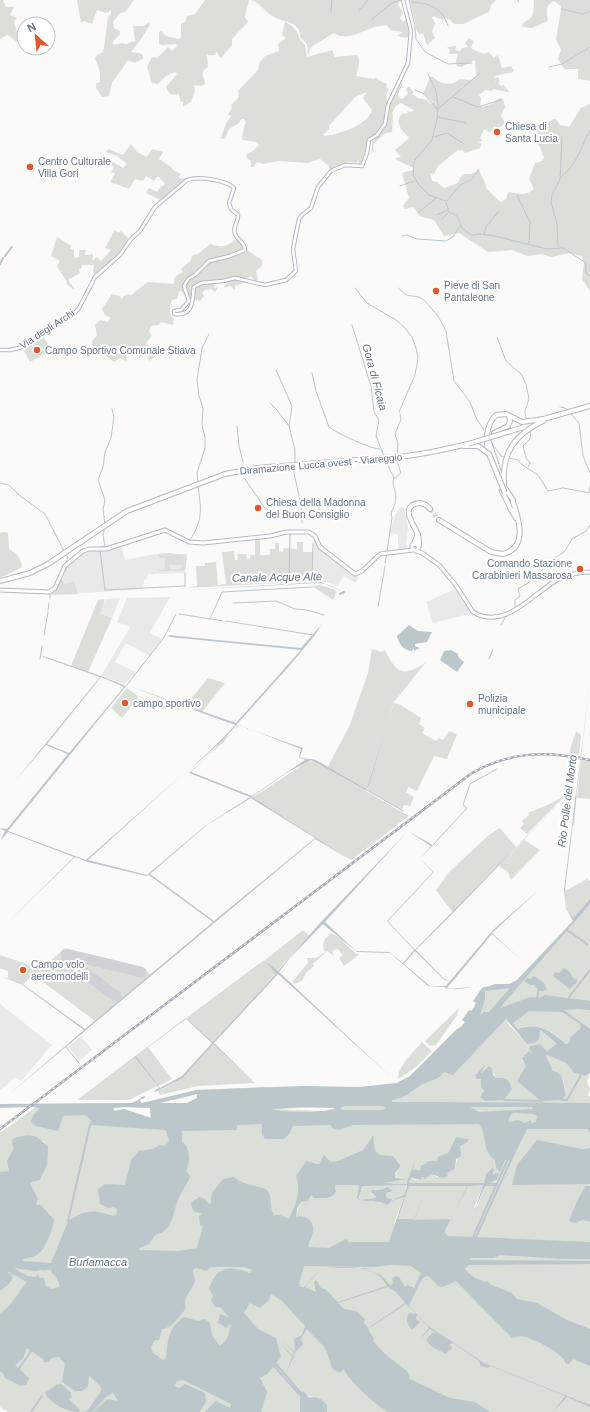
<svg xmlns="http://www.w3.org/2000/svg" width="590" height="1412" font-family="Arial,sans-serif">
<rect width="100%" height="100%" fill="#fafaf8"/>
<!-- built -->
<path fill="#e8e9e9" d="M400 507 404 508 408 526 406 550 398 551V535L390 533 394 517Z
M315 538 320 548 353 574 359 575 356 583 344 576 338 586 323 581H312L313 552Z
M121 545 125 560 156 554H187L185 573 148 574 147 579 144 580 143 589 84 593H78L75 581 66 584 61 577 65 567 78 555 89 550 106 549Z
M457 588 473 613 433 623 426 602Z
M170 597 150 633 162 639 150 656 126 643 115 662 136 672 125 684 101 676 130 627 117 622 127 598Z
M120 598 112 618 99 614 106 599Z
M0 1004 52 1045 21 1081 15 1077 7 1085 0 1090Z
M81 1036 92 1050 79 1061 68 1047Z"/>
<!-- green -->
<path fill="#dadfd7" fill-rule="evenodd" d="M0 0H3L6 7H14L10 15 17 18 14 23 17 32H23L24 44 17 42 8 35 0 39Z
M77 0H134L126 11 119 14 113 22 114 28 120 31V34L112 43 114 45 122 43 126 44 135 41 133 26H144L149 22 150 25 141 39 131 52 139 53 143 55V59L135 63 128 60 112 83 109 96 102 97 96 88V83L100 82V72L95 58 98 54 102 53 104 48 108 17 111 14V10L106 13 97 10 92 24 84 21 81 23Z
M205 0H249L245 17 248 22 232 39V45L221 58 219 57 217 51 215 55H207L208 67C197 75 206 75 205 84L202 86 194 85 195 90 191 102 183 107V102L179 101 182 100 180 99 179 94C173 96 168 94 166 87L177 74 175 72 166 76 158 84 152 83 147 67 152 57 157 58 168 47 172 51 177 46 176 44 162 45 159 44V32L161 31 166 36 179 39 181 37V24L185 22 187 16 195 14Z
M252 0H399L398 5 403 12 400 18 403 22 407 19 408 21 409 36 407 38 397 36 403 32 390 30 388 26C370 22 351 45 334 33L311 47 308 55 307 44 300 37C302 21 281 22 272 16 265 11 260 4 252 0Z
M410 0H496L491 5 489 12 463 24H454L449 19 445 18 443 20 433 16 432 18 435 23 432 32 435 38 427 45 423 34 422 33 420 35 417 31Z
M534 0H590V81L578 79V69H564L558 59 561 50 556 39 561 10V6L554 1C544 6 547 12 548 21L532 28 522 27 523 23C536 16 533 13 534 0Z
M285 22C292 25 298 30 299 38L305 45 307 57 332 50 335 57 357 55C362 62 357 71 356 76L374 79 376 77 380 81 387 84 386 88 389 89 386 95C389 104 384 124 377 133 375 136 370 138 368 142 366 149 365 156 362 163L359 164 358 160 357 163 348 162 330 170 328 165 320 159 308 163 278 161 263 164 257 162 254 167H251V161L246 157 247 154 253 151 259 145 257 142 242 140 244 126 246 122 244 119H241L239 123 229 129 225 139 221 138 227 121 232 116 228 115 232 108 231 105 239 97 238 91 258 70 260 62 265 56 279 51 278 44 286 38 282 35ZM367 92 363 98 372 110C368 125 340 134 325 136L323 135 329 129V126L355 97Z
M469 38 474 41 471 47 472 49 484 54 488 52 494 58 498 55 502 68 511 66 514 71C508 75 501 73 494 77L496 83 495 78 498 77 500 82 498 83 501 86 504 85 510 93 494 89 491 91 485 90 479 95 481 99 480 105 483 107 494 103 495 101 500 98 503 99 505 107 501 116 506 124 498 128 494 126 490 132 484 129 480 138 483 141 478 142 482 144 480 148 465 153 462 150H458L438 166 434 174 430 173 432 181 437 182 444 188 458 183 460 178 465 174H472L479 170 486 185V188L500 202 506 199 508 192C518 193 526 197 534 189L529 179 535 163 542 161 544 158 540 147 532 136 533 132 554 119 557 120 560 125 569 127 581 108 590 104V291L582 279 584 262 582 256 569 253 551 257 542 254 527 256 512 250 488 252 459 233 444 236 434 220 420 216 413 207 405 209 403 206 409 198 402 173 413 170 414 168 396 160V158L401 157 395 150 409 138 401 129 398 121 401 114 408 113 407 111 412 112 414 110 401 103 396 106 392 113 393 116 392 132 384 134 373 145 374 153 372 151V143L385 124 387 110 402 82 403 83 398 94 399 98 403 99 408 93 406 88 409 87 414 92 412 94 418 98 427 100 431 104 433 102 423 94 430 77H433C441 84 451 87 460 79L471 80 478 75 476 74 475 60 461 67 457 66 456 61 458 54H449L450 50 447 47 456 46 455 50 460 51 462 48 468 47 465 43Z
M131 144 137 152 147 157 152 149 163 152 159 159 171 167 173 170 181 174 179 177 180 179 189 177 184 180 161 200 146 193 149 188 157 192 161 186H163L165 184 159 177H157L154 181 146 176 143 181 135 179 129 189 110 182 115 174 111 172 114 167 108 163 110 160 123 168 127 164 117 156 106 152 108 149 123 155Z
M115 230 119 233 121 231 130 240 117 258 95 276 93 272 94 265H82L81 269H79L80 273 68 280 74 288 73 289 66 284 67 282 57 266 60 261 51 256 57 237 71 246 70 249 74 250V258L79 257V250H86L85 255 93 254 92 261 97 257 101 261 111 250 105 248Z
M236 239 243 245 244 248 262 260V266L256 271 258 280 255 281 251 276 245 279 243 283 235 286V290L230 286 224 288 226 282 222 280 213 281V283L215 285 213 288 218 287 215 292 211 289 205 290 202 293 204 296 200 301 184 296 181 290 179 292 177 299 172 300C169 307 168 314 174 319L173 325 161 322 158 325 151 326 149 332 152 335 146 343 148 346H156L152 350 157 352 154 358 149 361 147 354 129 353 126 361 120 358 114 362 99 351V354H96L93 349 92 341 97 335 95 325 100 320 107 322 111 318 105 315 102 309 112 294 120 296 121 299 127 294 131 295 148 282 174 284V279L177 275 183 272 181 269 190 261 193 255 198 254 210 244C221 247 226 248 236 239Z
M44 337 51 350 30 362 23 349Z
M5 532 8 533 9 549C17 554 21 557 22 567 19 569 3 577 0 577V533Z
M255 539H260V555H270V549H275V543H279V551L283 552 284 548 297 549V542H303V552H313L312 581 187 588 197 586 196 566H205V563L216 562 218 585 226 584 222 552 234 551 235 560H238L237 554H246L247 559 250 558V555H255Z
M168 553 187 555 185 571H158V570L181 569V565H170V569H165V558H158V554Z
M61 577 65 584 75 581 78 594 50 595 56 589Z
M320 585 335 590 336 593 333 600 312 586Z
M105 599 100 614 112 618 88 672 71 666 98 600Z
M372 649 381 652 385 650C397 675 404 677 426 662L394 702 366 791 352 783 409 816 351 860 252 798 307 762 313 761 340 776 327 768 349 727 368 673Z
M208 678 225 683 202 712 185 706Z
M127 688 139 697 122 718 111 708Z
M394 703 401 705 421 718 419 724 425 728 422 733 436 741 439 738 443 740 449 731 457 734 447 759 434 756 417 791 408 787 406 792 414 797 410 806 404 805 402 810 367 790Z
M576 731 581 735 579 755 569 753Z
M581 760 590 761V799L577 798Z
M563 796 564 797 527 834 520 828 524 824 522 821 529 815 528 813 552 803Z
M500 828 516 847 453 913 436 890 449 872 489 835Z
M524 840 540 850 511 880 508 872 499 866Z
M587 879 590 881V899L573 918 566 909 565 891Z
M590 900V1029L586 1027 570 1038 569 1043 566 1044C553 1031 536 1020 518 1029L513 1023 522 1015 521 1014 507 1022 520 1037 539 1035 540 1030 555 1042 556 1044 547 1051 540 1044 530 1046 533 1055 528 1052 522 1060 527 1066 517 1081 559 1100H562L566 1095 563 1078 553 1071 544 1053 566 1063 574 1073 585 1076 590 1073 587 1081 590 1089 588 1095 590 1097V1186H585L577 1201 582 1220 590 1222V1412H327V1405L313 1397 300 1395V1412H8L0 1407V1133L40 1104 132 1103 139 1100 142 1103 197 1090 265 1087H363L397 1083 410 1076 455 1031 465 1023 463 1020 477 1004 474 1001 482 988 509 985 517 980 550 947ZM485 1066 480 1073 486 1068H491L496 1078C505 1077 510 1080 512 1089 502 1097 497 1102 484 1100L482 1097 484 1091 481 1087V1079L477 1078 475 1074ZM197 1094V1098L187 1103H160ZM125 1107 150 1108 151 1118 124 1109 115 1111 113 1108ZM332 1107 335 1109 323 1111 273 1109ZM372 1136 375 1151 381 1155 393 1156 401 1166 394 1176 395 1178 402 1177 383 1183 406 1184 416 1161 413 1170H420L421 1166 429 1161H437L448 1153 456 1137 469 1139 468 1142 460 1146 455 1169 437 1177 431 1174 422 1177 421 1180H414L411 1178 409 1183H484L486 1176 493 1172 497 1180 495 1182 489 1181 491 1184 485 1186 477 1207 474 1208 483 1185H409L398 1219H404L394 1223 404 1197 406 1185H362L357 1198 359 1185H335L336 1192 327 1198H314L311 1194 301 1202 296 1214 290 1218C295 1201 302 1194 296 1176L313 1162 319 1164 323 1159 331 1162 338 1161 354 1155 363 1150ZM44 1141C51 1154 45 1167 40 1180L32 1182 5 1172 9 1171 13 1150 12 1146ZM374 1189 389 1190 391 1192 386 1193V1197L390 1200 396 1199 384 1203 359 1200 375 1198 376 1197 371 1193Z
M303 930 309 936 277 971 265 960Z
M331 933 340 938 356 954H360L344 966 339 958 343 955 338 949 332 951 334 956 327 951 313 964 314 966 307 972 302 981 294 984 293 981C299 974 302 969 308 963L307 958H316L325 952C321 943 324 940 331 933Z
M64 949 141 967 151 975 95 1021 34 975 23 984 8 979V971L0 968V955L41 969Z
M264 960 276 974 213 1042 186 1018Z
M459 1008 457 1015 436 1045 430 1046 425 1041Z
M422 1042 432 1051 416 1067 398 1079C398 1065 414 1052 422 1042Z
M213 1044 255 1083 198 1086 160 1095 158 1091 183 1078Z
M148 1047 172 1079 158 1086 140 1062 157 1086 129 1100H77Z"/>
<!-- water -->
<path fill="#bbc7cb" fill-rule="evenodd" d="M320 582 351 595 326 584 317 583 187 590Z
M335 602 315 635 291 664 223 740 186 773 219 742 235 725 129 686 236 723 301 650 170 637 167 635 301 648 321 625Z
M141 609 101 676 126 686 8 831 86 860 184 773 88 860 147 875 205 826 250 797 189 773 222 743 238 725 303 748 300 757C306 760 310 758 316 760L366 789 368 785 394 702 369 785 366 790 311 760 288 772 252 797 349 859 315 839 7 1096 84 1030 21 984 0 976 21 983 85 1029 213 922 149 875 146 876 88 862 75 857 0 930 74 857 8 832 0 841 5 831 0 828 7 829 68 754 46 745 15 781 100 677 43 657V656L101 676ZM101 677 124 687 69 753 47 744ZM239 725 301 749 299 757 305 760 252 796 191 772ZM251 798 315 838 214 921 150 874 207 825Z
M409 625 418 631 432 632 427 642 415 644V646L420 648 414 651V648L412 651C403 650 399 644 397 636Z
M451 650 458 654V657L464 662 457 672 440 660 444 651Z
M590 681 565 890 566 908 573 918 590 899V904L503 1004 501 1008 530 997 539 998 545 995 590 1001V1010L578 1009 564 1010 590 1029V1073L585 1076 574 1073 566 1063 545 1054 553 1071C565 1073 563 1085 566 1095L562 1100 541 1101 517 1081 526 1066 522 1058 529 1051 533 1054 529 1048 530 1046 540 1044 547 1051 556 1044 555 1042 540 1030 539 1040 533 1043 527 1044 506 1019 453 1075 444 1072C438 1080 434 1079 425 1083 412 1089 408 1098 392 1100V1102L590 1103V1132L587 1129H527L512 1160H505L500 1172 496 1168 495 1160C481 1150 488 1136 479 1124L353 1125 339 1130 334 1129 330 1125 293 1126 290 1133 284 1139H265L262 1134V1124L238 1125 236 1130 182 1131V1142C191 1148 190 1163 186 1171L190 1176 189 1180C185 1186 181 1193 178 1200 172 1215 174 1230 155 1235L149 1244 139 1248 140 1250 178 1251 197 1248 203 1227 200 1225 199 1216 202 1214 193 1211 191 1203 199 1197 205 1199 210 1205 212 1193 223 1179 234 1177C244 1186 263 1186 268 1191 273 1199 269 1208 274 1215H280L289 1219C296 1202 301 1194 296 1176L306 1161 319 1164 324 1155 331 1162 338 1161 363 1150 373 1135 375 1151 381 1155 393 1156 401 1166 395 1173V1178L405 1179 385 1183 406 1184 416 1159 413 1170H420L421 1166 429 1161H437L438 1157 448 1153 456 1137 469 1139 468 1142 460 1146 461 1156 456 1159 455 1169 447 1173 448 1176 443 1178 431 1174 425 1179 422 1177 421 1180 411 1178 409 1183H484L486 1174 492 1168 494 1169 493 1174 499 1173 497 1180 489 1183H498L497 1186H485L474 1212 483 1185 468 1186 445 1230V1233L448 1236 590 1242V1259H564L500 1255 494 1258H470V1260L590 1261V1264L469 1265 464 1269 475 1278 485 1282 487 1281 491 1285 512 1293 517 1299 537 1303 567 1320 590 1329V1366L573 1359 569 1364H566C564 1353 533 1338 521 1336 519 1336 515 1338 512 1338L456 1281C435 1290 444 1290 428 1276L424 1277 419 1284 409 1306 427 1325 484 1363 590 1405V1407L567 1397 553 1412 565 1396 498 1369 490 1366 487 1368 482 1366 481 1367 479 1361 453 1343 449 1345 452 1347 451 1350H449L446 1354 432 1347 426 1340 433 1332 440 1335 430 1329 420 1339 429 1328 417 1315 416 1319 420 1322 412 1330C407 1324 405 1320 409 1313L416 1314 406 1304 368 1329 374 1339 373 1341 385 1354 407 1371 410 1379 450 1398 475 1402 490 1412H388C378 1407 347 1379 344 1369L340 1373C330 1370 331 1363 328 1355 326 1346 314 1338 308 1330H306L301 1339 303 1344 296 1351 285 1376 292 1357 281 1344 293 1356 294 1353 283 1341 295 1352 294 1339 302 1335 305 1326 282 1301 271 1294 269 1300 260 1308 250 1303 244 1313 258 1329 276 1338 281 1357 267 1374 260 1378 267 1392 261 1412H205L216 1401 230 1408 231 1404 183 1380 177 1381 174 1386 179 1388 185 1384 205 1393 206 1402 200 1412H93L107 1399 118 1401 113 1393 107 1396 92 1412H80L87 1411 100 1393 102 1388 89 1375 88 1387 82 1391H75L62 1382 65 1364 59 1357 52 1358 48 1362H44L43 1359 27 1348 23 1358 15 1365 29 1378 27 1384 21 1386 5 1378 3 1373 0 1371V1313C7 1311 22 1288 27 1282L7 1271 8 1273 14 1275H11L13 1277 9 1284 0 1291V1172L9 1171 7 1161 13 1150 12 1139C30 1133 36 1133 48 1147L47 1165 40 1180 30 1183 38 1199 36 1205H41L54 1220C53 1229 45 1250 37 1255 32 1258 27 1257 22 1260L23 1261 51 1263 68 1221C87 1210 92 1209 113 1216L116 1215 117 1210 114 1207 109 1208 100 1204 98 1189 105 1184 125 1185 131 1160 139 1151 152 1149 160 1145 165 1146 169 1141 166 1130 90 1125 91 1120 84 1115 63 1116 58 1131 36 1126 31 1122 33 1115 40 1108C29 1106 14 1108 0 1108V1104L132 1103 142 1098 140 1101 142 1103 197 1090 303 1086 359 1087 397 1083 410 1076 457 1029 461 1027 465 1022 462 1020 469 1010 472 1011 476 1003 473 1001 482 988 496 984H509L517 980 573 921 566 908 564 890ZM510 988 489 1012H484L480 1015 485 999V991ZM529 1011 562 1012 580 1024 581 1028 570 1038 569 1043 566 1044C552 1031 537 1021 518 1029L513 1023ZM197 1094V1098L187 1103H160ZM345 1106H383L386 1108 382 1110H342L341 1107ZM125 1107 150 1108 151 1118 124 1109 115 1111 113 1108ZM305 1107 335 1108C330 1113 279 1113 273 1109ZM470 1107H532L533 1109 479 1112ZM515 1113 534 1114 537 1116 536 1122 532 1123 530 1120 525 1123 518 1120 510 1122 508 1121 511 1114ZM335 1185H359L357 1198C363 1204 379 1199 387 1205L391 1201 404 1197 389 1242H349L346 1239 329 1248 310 1247 308 1246C311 1237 318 1226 308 1219 303 1216 301 1216 296 1217L297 1209 301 1202 308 1201 311 1195 314 1198H327L332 1196 336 1192ZM362 1186 406 1185 407 1186 404 1195 393 1200 386 1197V1193L393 1191 387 1187 384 1189 372 1190 371 1192 376 1197 375 1198 358 1200ZM409 1186H428L414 1219H398ZM428 1186H467L451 1219 414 1220ZM390 1265 411 1266 421 1273 414 1288 407 1285 405 1287 399 1277 395 1276 392 1279 393 1283 390 1285 376 1270 380 1275 365 1268H322L304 1287H301L299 1284 304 1266 376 1267ZM211 1267H244L252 1270 250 1273C228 1265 218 1266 209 1288L213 1296 211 1300 215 1307H220L230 1318 220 1314 218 1323 227 1328 229 1324 231 1325 227 1339 220 1346 212 1335 210 1323 205 1319 198 1321 184 1317C168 1328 168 1340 166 1358L163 1360 153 1353 151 1347 155 1340H159L162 1329C172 1328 180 1316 186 1308 181 1298 194 1289 195 1280 195 1277 192 1274 193 1270L196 1268 206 1271ZM14 1268 35 1271 42 1270 44 1271 45 1270H51L52 1274 55 1275 59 1283V1287L52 1289 46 1286 44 1278H40L38 1274 35 1277 27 1276ZM322 1268C346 1268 375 1262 387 1286L338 1302 325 1289 321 1288 316 1280 314 1282 316 1292 305 1287ZM388 1287 396 1292 405 1303 368 1328 364 1323 365 1319 356 1311 344 1309 338 1303Z
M564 798 450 916 466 927 450 916 416 950 444 979 450 981 494 929 540 889 492 933 526 964 492 934 447 988C455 991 464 988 472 987L448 989 445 987 428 986 390 953 357 952 323 924 289 959 279 972 392 1078 278 974 214 1043 255 1083 213 1044 183 1078 155 1092 154 1091 159 1088 135 1057 81 1097 186 1018 213 1042 276 974 264 960 278 971 320 923 408 831 433 845 420 859 434 872 388 921 415 950ZM408 831 431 846 420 859 433 872 387 921 414 950 403 963 389 952 356 951 325 922ZM415 951 444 980 450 981 446 986H430L404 964ZM186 1019 212 1043 182 1076 160 1088 136 1056Z
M564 968 570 972 573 978 577 979V982L570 989 553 976 555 972 559 973Z
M534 976 543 982 547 989 544 991H540L534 985H530L524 981 527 978 530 979Z
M486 1064 481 1073 489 1066 492 1068 493 1075 496 1078C505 1077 510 1079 512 1089L504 1100 485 1101 480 1097 484 1091 481 1087V1079H477L475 1075Z
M537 1140 582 1149 590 1148V1184L512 1185 517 1165Z
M585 1186H590V1222L582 1220 576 1223 569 1221 577 1201Z
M61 1384 70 1392 72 1397 69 1399 80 1410 79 1412C68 1412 50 1404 45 1393L56 1385Z
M304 1391 308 1397C319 1398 318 1396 327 1405V1412H300V1395Z"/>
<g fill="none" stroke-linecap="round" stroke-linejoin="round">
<!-- stream -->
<path stroke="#bbc7cb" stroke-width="1" d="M409 0 415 26 416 39 425 52 448 64 472 63
M518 0 519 2
M411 2C429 3 442 7 448 26
M561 9 583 14 590 11
M359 10 368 0
M331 12 332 0
M372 19 392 3 401 0
M549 67 562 64 590 47
M428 74 436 91 438 105 437 119 432 140 414 161 413 175 419 185 429 195 446 201
M415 90 424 94 438 110
M453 97 478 107 501 100
M439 108 480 73
M438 117 466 123
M434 137 447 133 464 144
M561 177C577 165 581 147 590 130
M400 186 414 181
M517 195 530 222 529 244
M447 201 460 185 471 180 479 169
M446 202 449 212 457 216 462 228 471 235 480 234 495 236 547 249 563 248 586 263V273L590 276
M418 213 436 198
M437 215 447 210
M442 219 448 213
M484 235 486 227 499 211
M402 236 407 235 417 239 446 241 453 237 460 226
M558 247 557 224 551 202 552 195 560 180 562 137
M355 288 367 303 396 320 404 327 412 337 416 348 418 358 415 375 399 412
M398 288 406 295 419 297 425 301 438 316 446 331 454 381 470 402 476 418 484 430
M352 325 371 386 374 412 379 420 376 436 384 456
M497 337 506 361 521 374 526 384 529 399 525 411 526 419
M276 370 292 406 289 426 295 450V464
M312 373 316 391 329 427C336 433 373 450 380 449
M270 403 277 410 289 426
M560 407 565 408 568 411
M570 413 579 423 583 456 590 473
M237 426 239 446 243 462
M491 442 501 456 506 458
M397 455 398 443 395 434 401 419 400 414
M509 458 518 460 521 464 538 475 548 491 563 488 590 493
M385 459 394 478
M295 467 294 473 301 505 302 523
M528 467 530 463 526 458 523 446C528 440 532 440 530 431
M395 478 401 473 396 458
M245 479 264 507 277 515
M0 483 9 485 19 495 45 514 64 551
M198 483 197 473 205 448V437L202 425 203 408 199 396 197 380 202 348 209 334
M589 492 590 486
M105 524 103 509 105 500 98 480 103 467 105 452 111 438 114 417 112 409
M290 533 289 580 292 583
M190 540C192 536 195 533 196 529 203 514 200 502 198 487
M100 547H105L103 535 105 527
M100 550 105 590 185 586
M387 551 392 518 391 513C402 493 390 488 394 478
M66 554 68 559
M385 563 387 554
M59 576 67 560
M312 582 313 543
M185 586V573
M50 599V592
M233 603 276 601 295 609 307 610 324 615
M378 607 385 566
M515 608V600L520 596 518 589 528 583 555 558 565 551 572 539 586 531 590 525
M48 610 49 603
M179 614 217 620
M210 619 222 592 312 587
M218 620 223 621
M226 621 313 635
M501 625 506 616
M44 635 48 612
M40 659 42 646
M489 659 493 649
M126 686 163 639 176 614
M367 790 403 811
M573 825 576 796
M433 845 467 808 463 805 470 784 497 769
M66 1047 79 1063"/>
<!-- canal -->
<path stroke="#bbc7cb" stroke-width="2" d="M5 256 12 247
M0 264 3 258
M340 594 344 592
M567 930 587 944
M569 997 590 970
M537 998 539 989
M142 1098 144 1097
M504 1100 541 1101
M562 1100H567L581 1075
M508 1159 511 1160 476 1237H473Z
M68 1221 90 1125
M276 1364 301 1393 300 1395 274 1366Z
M19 1369 31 1351
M31 1412 42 1396"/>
<!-- runway -->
<path stroke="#ced2d4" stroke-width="11" d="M66 954 141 972
M67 960 116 996"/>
<!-- highway-tunnel -->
<path stroke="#d5d9db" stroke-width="4" stroke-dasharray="4 2" stroke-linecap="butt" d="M430 509 439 520"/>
<defs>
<path id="secondary" d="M0 350H10L19 348 74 314 79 308 95 277 120 255 131 239 140 231 155 207 186 181C195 175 226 180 234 188L229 203 231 209 238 215C239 222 232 226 235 234 238 241 245 242 245 250L230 256 209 261 195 275 188 279 184 286 189 301 181 310 174 311V314C195 316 192 299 194 287L201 283 223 281 235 278 265 285 286 280 296 271 293 249 299 219 302 215 311 208 318 187 331 171 345 165 362 166 367 153 369 140 377 135 385 124 388 105 408 63 411 31 403 0"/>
<path id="primary" d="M416 551 419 547 415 543 412 545V549L422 553 439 565 455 584 473 612C505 631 532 594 557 580 566 575 580 572 590 572
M0 590 49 592 55 588 65 566 83 551 89 549H106L165 530 189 542 203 543 270 536 287 532H309L315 536 320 547 355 574 362 571 380 554 413 550"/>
<path id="highway" d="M540 420 590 406
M494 433 508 426 510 421 509 416
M489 442 502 481
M464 446H478
M489 454C485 442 486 425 496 415L506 414 522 422 543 419
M504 485C502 452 514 435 543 421
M505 488 513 500
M502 491 509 505
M510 508 516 518
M439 520 491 552 503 554C528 548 519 519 513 502
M414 544 417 536
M419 545C419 542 419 538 418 535 415 526 398 506 419 503 424 503 427 505 430 509
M0 581 30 573 48 564 127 511 225 474 256 468 407 456 432 452 468 444"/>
</defs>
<!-- secondary casing -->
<use href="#secondary" stroke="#b3babf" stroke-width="4.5"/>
<!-- primary casing -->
<use href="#primary" stroke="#b5babe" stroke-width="5"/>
<!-- highway casing -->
<use href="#highway" stroke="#b4b9bd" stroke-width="6"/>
<!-- secondary -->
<use href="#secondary" stroke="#fff" stroke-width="2.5"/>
<!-- primary -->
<use href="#primary" stroke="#fff" stroke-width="3"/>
<!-- highway -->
<use href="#highway" stroke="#fff" stroke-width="4"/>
<defs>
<path id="rail" d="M0 1129 472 773C510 751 548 751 590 760"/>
</defs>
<!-- rail casing -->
<use href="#rail" stroke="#a2aab0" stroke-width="2.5"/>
<!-- rail -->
<use href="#rail" stroke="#fff" stroke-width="1" stroke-dasharray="3" stroke-linecap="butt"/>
<defs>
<path id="highway-bridge" d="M468 444 524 427
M478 446 489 454 505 493"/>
</defs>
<!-- highway-bridge casing -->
<use href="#highway-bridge" stroke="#b4b9bd" stroke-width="6" stroke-linecap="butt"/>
<!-- highway-bridge -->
<use href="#highway-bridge" stroke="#fff" stroke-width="4"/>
</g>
<!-- markers -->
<g fill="#e4572e" stroke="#fff" stroke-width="1.5">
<circle cx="497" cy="132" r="4"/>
<circle cx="30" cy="167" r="4"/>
<circle cx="436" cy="291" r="4"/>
<circle cx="37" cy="350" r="4"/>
<circle cx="258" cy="508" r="4"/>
<circle cx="580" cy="569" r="4"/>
<circle cx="125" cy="703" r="4"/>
<circle cx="470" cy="704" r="4"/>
<circle cx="23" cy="970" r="4"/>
</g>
<g text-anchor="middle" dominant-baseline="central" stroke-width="4" stroke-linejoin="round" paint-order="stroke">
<!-- poi labels -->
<g font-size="10" fill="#657683" stroke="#fff" text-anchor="start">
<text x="505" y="126">Chiesa di<tspan x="505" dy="12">Santa Lucia</tspan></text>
<text x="38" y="161">Centro Culturale<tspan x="38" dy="12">Villa Gori</tspan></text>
<text x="444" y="285">Pieve di San<tspan x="444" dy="12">Pantaleone</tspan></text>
<text x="45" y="350">Campo Sportivo Comunale Stiava</text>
<text x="266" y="502">Chiesa della Madonna<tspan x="266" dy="12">del Buon Consiglio</tspan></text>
<text x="572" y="563" text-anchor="end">Comando Stazione<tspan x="572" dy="12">Carabinieri Massarosa</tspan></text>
<text x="478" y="698">Polizia<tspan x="478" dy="12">municipale</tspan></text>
<text x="133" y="703">campo sportivo</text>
<text x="31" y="964">Campo volo<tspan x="31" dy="12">aereomodelli</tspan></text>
</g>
<!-- street labels -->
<g font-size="10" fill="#657683" stroke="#fff">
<text transform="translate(47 329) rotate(-33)">Via degli Archi</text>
<text transform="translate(321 464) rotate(-5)">Diramazione Lucca ovest - Viareggio</text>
</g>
<!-- water labels -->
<g font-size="11" font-style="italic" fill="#60757c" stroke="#fff">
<text transform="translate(375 377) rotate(75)">Gora di Ficaia</text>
<text transform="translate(277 577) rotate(-1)">Canale Acque Alte</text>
<text transform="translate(567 801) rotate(-83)">Rio Polle del Morto</text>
<text x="98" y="1262">Burlamacca</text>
</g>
</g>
<!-- north arrow -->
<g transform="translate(36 36) rotate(333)"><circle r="19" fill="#ffffff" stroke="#c1c8cd"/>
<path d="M0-3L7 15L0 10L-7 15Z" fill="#e4572e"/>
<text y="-6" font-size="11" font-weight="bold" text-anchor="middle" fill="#657683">N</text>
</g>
</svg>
